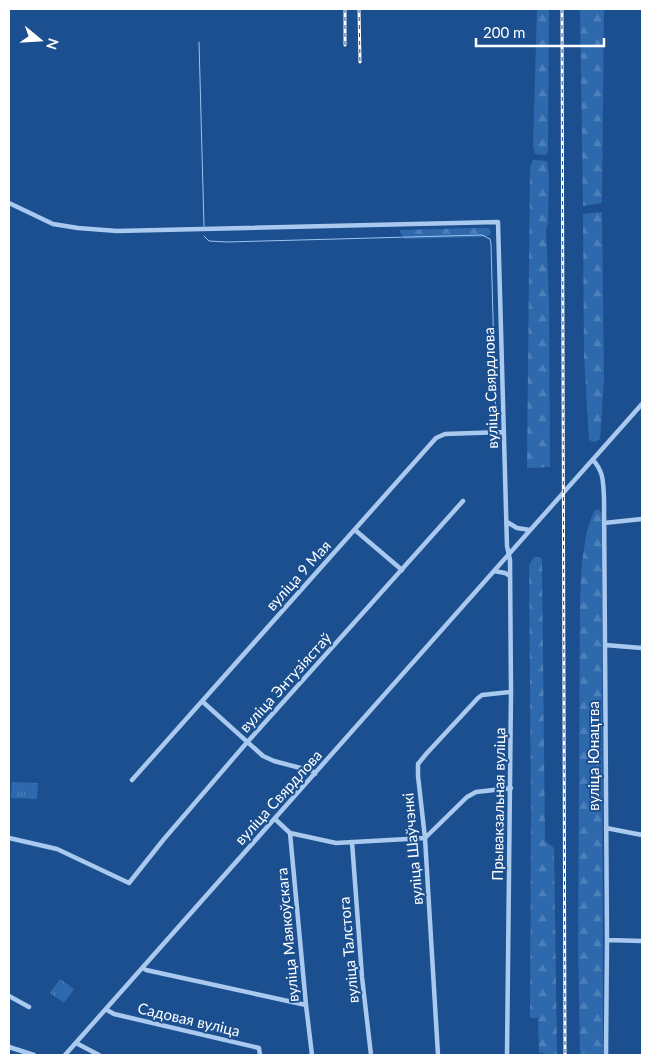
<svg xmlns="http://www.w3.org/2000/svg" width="651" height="1064" font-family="Lato,sans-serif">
<defs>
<pattern id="grass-tufts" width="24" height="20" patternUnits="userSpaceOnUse" patternTransform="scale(1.25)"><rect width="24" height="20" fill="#2e69ad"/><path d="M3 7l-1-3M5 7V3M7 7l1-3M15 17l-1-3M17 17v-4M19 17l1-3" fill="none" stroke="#4d80b9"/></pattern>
<pattern id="forest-firs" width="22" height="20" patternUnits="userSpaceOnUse" patternTransform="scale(1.25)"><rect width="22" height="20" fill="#2e69ad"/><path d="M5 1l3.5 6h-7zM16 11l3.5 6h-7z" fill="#4d80b9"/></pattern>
</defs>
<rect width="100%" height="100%" fill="#1b4f8f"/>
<!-- grass -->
<path fill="url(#grass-tufts)" d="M12 782 38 783 37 799 11 798Z
M60 979 74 989 64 1003 50 993Z"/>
<!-- forest -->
<path fill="url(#forest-firs)" d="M537 9H549L548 153 545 155 535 154 533 146Z
M580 9H604L602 203 583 206Z
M533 160 547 161 549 176 548 224 546 229 549 299 550 467 527 468 530 167Z
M602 212 604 381 600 439 594 442 589 440 584 356 583 214Z
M476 228H489L491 233 488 236 481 237 405 239 400 232V230Z
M595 510H599L602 513 603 1055H580L578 944 580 605C581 579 582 533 595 510Z
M534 557H539L542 559 545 841 554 848 557 1055 539 1053 538 1018H530L531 815 529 565Z"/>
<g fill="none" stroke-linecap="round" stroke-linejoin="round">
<!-- stream -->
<path stroke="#9cc4f0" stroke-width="1" d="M199 42 204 226
M204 236 209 241 227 242 482 235 490 239 491 244 496 426"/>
<!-- minor -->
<path stroke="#a9c9ee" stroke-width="4.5" d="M9 203 53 224 78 228 117 231 498 222 507 546 510 560 511 692 507 1055
M593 460C604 472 603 482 604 498L607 940 606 1055
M507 522 517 528 530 530
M604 523 642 519
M355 530 402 570
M494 571 505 573 510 576
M605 645 642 648
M203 702 263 756 274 761 312 771 315 774
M132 780 436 438 445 434 504 432
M275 819 290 833 306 1005 312 1055
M606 828 642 835
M290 833 336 843 425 838 467 797 476 792 511 788
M9 838 57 849 129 883 164 839 243 747 463 501
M352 842 362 977 371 1055
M607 940 642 941
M143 968 146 970 306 1005
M9 996 29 1007
M107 1010 114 1014 259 1048 260 1055
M76 1043 99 1055
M9 1047 34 1055
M65 1055 642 404
M438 1055 425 838 418 776V764L427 753 478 698 482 695 511 692"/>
<defs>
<path id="rail" d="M359 9 360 62
M562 9 565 1055
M345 45V9"/>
</defs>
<!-- rail casing -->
<use href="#rail" stroke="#fff" stroke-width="3"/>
<!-- rail -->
<use href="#rail" stroke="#1b4f8f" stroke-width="1" stroke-dasharray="4" stroke-linecap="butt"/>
</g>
<g text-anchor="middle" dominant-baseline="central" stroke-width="4" stroke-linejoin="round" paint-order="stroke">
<!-- street labels -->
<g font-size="15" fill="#fff" stroke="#1b4f8f">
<text transform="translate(490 388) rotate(-92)">вуліца Свярдлова</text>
<text transform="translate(298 575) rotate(-48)">вуліца 9 Мая</text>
<text transform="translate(285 682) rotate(-48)">вуліца Энтузіястаў</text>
<text transform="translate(593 756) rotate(-90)">вуліца Юнацтва</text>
<text transform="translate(278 797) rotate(-48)">вуліца Свярдлова</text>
<text transform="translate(498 804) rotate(-89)">Прывакзальная вуліца</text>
<text transform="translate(412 849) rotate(-95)">вуліца Шаўчэнкі</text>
<text transform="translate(287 935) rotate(-95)">вуліца Маякоўскага</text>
<text transform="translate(348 950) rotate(-95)">вуліца Талстога</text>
<text transform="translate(189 1019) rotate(13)">Садовая вуліца</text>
</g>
</g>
<!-- border -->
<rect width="651" height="1064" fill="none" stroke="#ffffff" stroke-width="20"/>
<!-- north arrow -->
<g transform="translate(40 40) rotate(108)" stroke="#1b4f8f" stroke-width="4" paint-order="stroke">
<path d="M0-4L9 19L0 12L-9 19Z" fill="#ffffff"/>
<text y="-8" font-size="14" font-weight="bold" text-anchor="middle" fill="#ffffff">N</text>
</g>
<!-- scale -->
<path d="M476 38v8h128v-8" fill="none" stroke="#ffffff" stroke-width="2.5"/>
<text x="483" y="38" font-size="15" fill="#ffffff" stroke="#1b4f8f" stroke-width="4" paint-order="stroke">200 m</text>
</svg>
